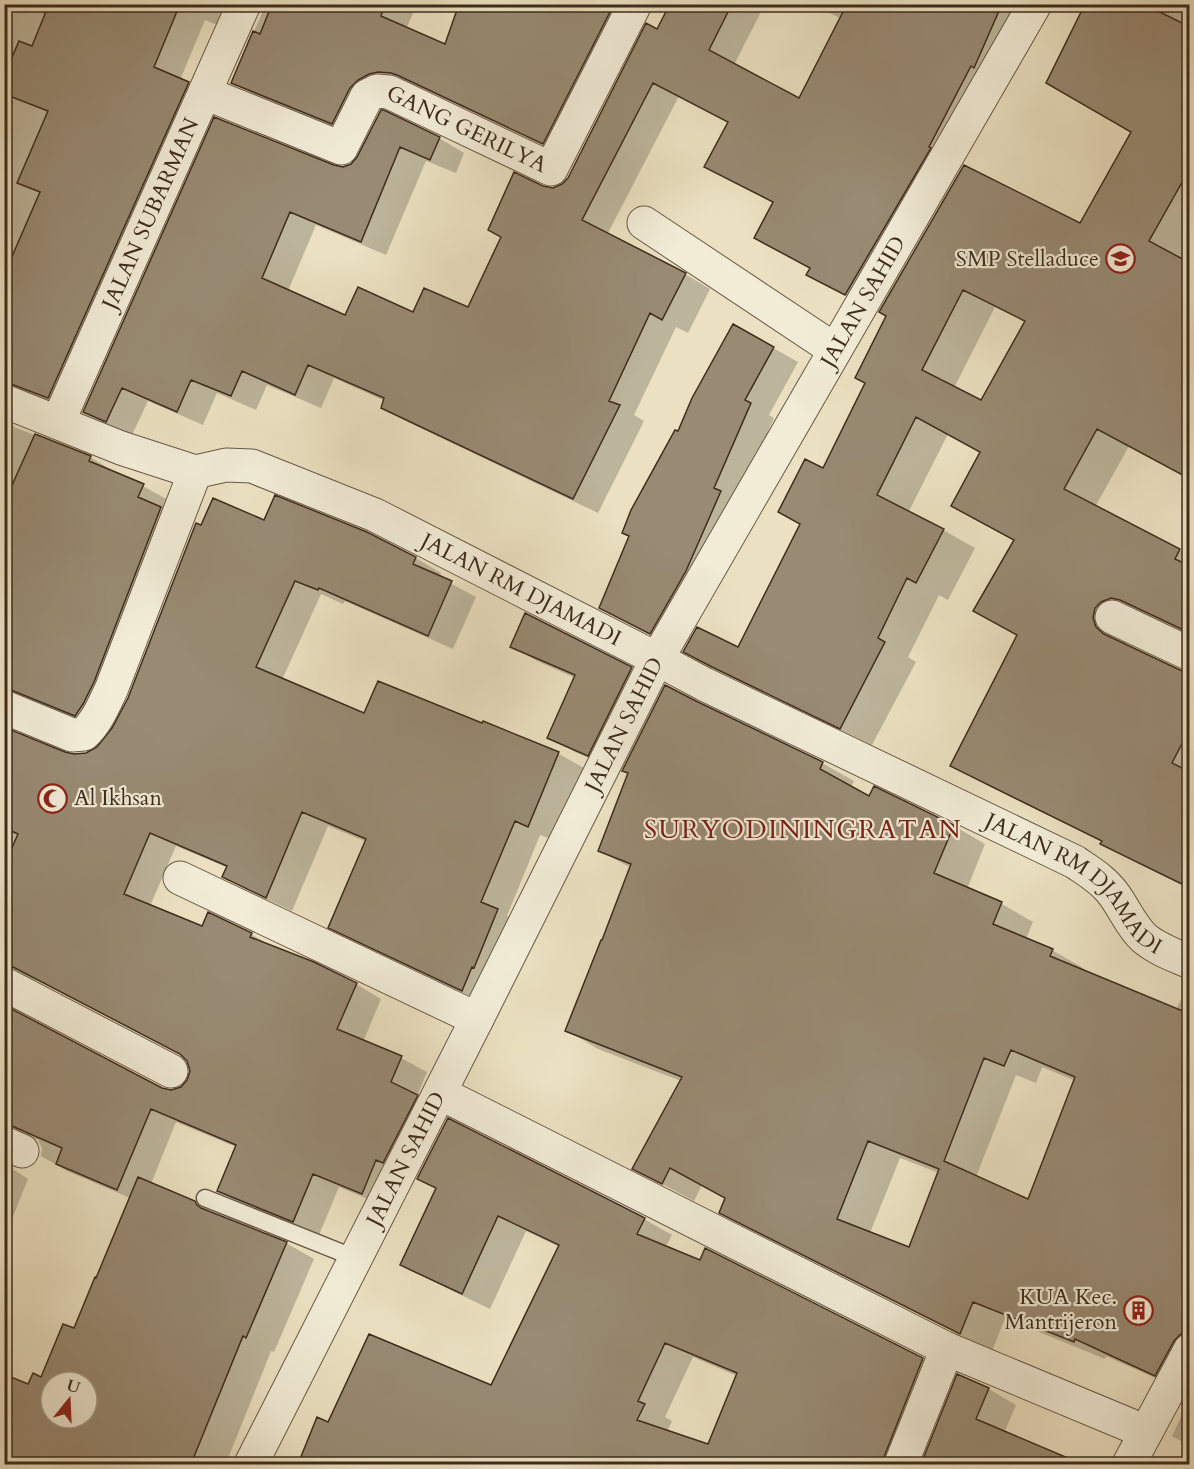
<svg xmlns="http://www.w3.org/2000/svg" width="1194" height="1469" font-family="Cardo,serif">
<rect width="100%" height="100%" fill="#ebe1c2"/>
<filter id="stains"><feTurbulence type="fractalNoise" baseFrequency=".00333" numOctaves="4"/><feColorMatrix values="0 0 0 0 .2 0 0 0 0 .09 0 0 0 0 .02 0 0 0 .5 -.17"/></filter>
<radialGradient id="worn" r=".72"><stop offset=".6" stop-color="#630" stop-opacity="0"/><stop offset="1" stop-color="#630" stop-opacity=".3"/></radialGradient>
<!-- shadow -->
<path fill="#0003" fill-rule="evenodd" d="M4 4H257L241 35 205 20 180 80 213 98 74 412 10 419 14 427 90 457 115 472V474L143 486 168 500 108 719 10 724 14 733 74 755 86 754 98 748 114 729 129 699 202 527 264 522 367 533 416 558 441 573 439 577 476 597 453 649 345 601 343 604 321 594 282 680 365 715 483 725 484 723 559 754 584 768 554 840 540 835 507 916 523 925 487 1004 356 942 330 927 367 842 328 826 292 911 249 891 224 877 228 868 176 846 150 906 203 928 251 934 277 949 356 984 381 999 363 1042 401 1058 427 1072 417 1096 442 1110 387 1207 339 1187 319 1235 244 1205 218 1191 236 1147 176 1122 151 1184 195 1202 219 1217 286 1243 314 1259 274 1352 271 1351 229 1456 245 1464H4V1375L29 1386 42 1379 74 1330 130 1198 67 1171 41 1156 42 1148 38 1140 29 1138 10 1161 14 1170 28 1179 8 1229 4 1228ZM30 979 40 981 184 1057 188 1060 191 1070 189 1081 181 1088 172 1091 162 1089 18 1014 13 1010 10 1000ZM51 1382H87V1418H51Z
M264 4H417L406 29 446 46 461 4H630L568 158 424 89 417 87 405 86 384 94 358 138 258 97 232 82 263 11Z
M671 4H765L734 65 800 100 841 19 814 4H1025L871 309 808 275 812 268 774 203 706 167 729 123 679 96 607 235 685 274 710 289 688 333 676 327 634 415 644 421 598 513 408 422 383 408 385 401 334 378 321 408 267 385 256 410 217 393 203 425 148 401 132 435 110 426 85 412 334 167 343 168 352 165 359 158 382 112 439 138 464 153 456 173 426 161 386 255 316 225 288 291 346 317 469 309 542 187 552 189 562 186 569 179 657 31Z
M773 4H788L785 11Z
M1087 4H1190V478L1129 446 1095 507 1190 555V635L1153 617 1142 616 1124 638 1128 647 1182 673 1190 674V855L1176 882 1133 861 1102 842 983 783 952 765 1019 635 1016 540 982 452 948 434 908 513 943 530 975 548 948 600 939 595 908 657 916 662 872 745 746 685 685 651 738 649 802 524 823 470 867 383 888 316 1080 225 1133 131ZM995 307 1026 323 982 402 954 388Z
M734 326 798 362 769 415 774 418 675 647 601 608 678 433Z
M512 646 631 669 657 684 614 769 575 752 549 737 575 678 537 661Z
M822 763 854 781 851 787 869 798 875 788 954 826 985 844 967 889 1002 904 1033 922 1026 939 1052 950 1083 968 1082 971 1176 1010 1186 988 1190 990V1359L1177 1388 1106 1356 1105 1359 1005 1318 992 1351 752 1230 721 1212 726 1198 702 1185 694 1201 634 1169 681 1081 598 1049 566 1030 631 868 600 851ZM1042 1067 1076 1081 1029 1202 976 1177 1016 1075 1036 1083ZM900 1158 939 1173 910 1249 870 1233Z
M1190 893V912L1182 908Z
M419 1178 644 1219 672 1235 665 1248 700 1262 705 1250 922 1359 950 1375 914 1464H300L318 1419 329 1424 492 1387 560 1247 526 1231 490 1309 430 1280 402 1265 437 1189ZM693 1357 737 1376 708 1446 667 1432 672 1421 665 1417Z
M958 1376 989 1389 1016 1405 1004 1433 1042 1449 1069 1464H923Z
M1190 1398V1446L1172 1436Z
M285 1458 299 1464H282Z"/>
<!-- building -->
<path fill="#988a73" stroke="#3e2c1d" stroke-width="1.5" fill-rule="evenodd" d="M49 4H180L154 67 189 82 48 398 11 384 4 383V275L40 192 17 183 48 111 4 94V76L19 41 32 46Z
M272 4H385L381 16 445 44 459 4H610L613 6 543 144 397 75 391 73 378 72 369 74 358 80 350 88 332 124 231 83 253 31 260 34Z
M670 4H732L709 50 799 98 847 4H1002L974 68 971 66 929 147 931 148 845 295 806 275 810 268 754 238 773 202 704 167 728 122 653 83 582 220 686 273 662 320 650 313 609 401 620 405 573 499 381 408 384 398 308 365 295 395 242 371 231 396 191 380 177 412 122 388 106 422 83 412 214 117 334 165 343 167 351 164 357 157 381 110H384L440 137 430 160 400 147 361 242 290 212 262 278 345 315 358 287 413 312 424 288 468 307 501 237 488 230 514 172 543 186 553 188 562 184 568 178 646 23 657 29Z
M1085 4H1144L1190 27V168L1149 241 1190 263V479L1097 429 1064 489 1180 549 1175 559 1190 566V633L1120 600 1111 598 1101 602 1095 608 1093 618 1096 627 1104 634 1182 671 1190 672V728L1172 763 1190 772V888L1100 844 1102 841 950 766 1017 635 973 611 1014 540 951 506 980 452 916 417 877 495 944 529 916 583 907 578 878 638 885 642 840 729 712 667 683 652 697 627 738 647 800 524 778 512 805 459 823 468 865 383 855 378 886 316 879 312 964 165 1080 223 1131 132 1046 83ZM963 290 1025 321 981 400 922 370Z
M733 324 774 347 745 400 751 403 714 488 721 491 686 571 650 634 599 608 629 536 622 533 631 510 675 430 678 431 692 398Z
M35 434 91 456 89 461 144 484 138 497 161 507 94 682 83 704 75 716 11 690 4 689V503Z
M275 495 367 532 416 557 413 564 452 581 428 636 319 588 318 590 295 581 256 667 364 713 378 681 482 723 483 721 559 752 528 827 515 821 481 902 498 909 474 968 472 967 462 991 328 928 366 839 302 812 266 898 222 877 227 866 150 833 124 894 202 926 208 912 252 933 250 937 314 962 357 983 337 1029 402 1056 391 1082 418 1095 383 1163 376 1160 362 1194 313 1174 293 1222 217 1191 236 1145 151 1109 117 1190 56 1164 62 1148 12 1126 4 1124V1005L162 1088 171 1090 181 1087 187 1080 190 1071 187 1061 180 1054 13 967 4 965V866L18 834 4 828V727L65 752 74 754 86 753 97 747 112 728 128 698 196 523 201 525 213 498 264 520Z
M525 613 632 667 588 756 547 738 575 675 510 647Z
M665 685 696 701 823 762 820 769 869 796 874 786 954 825 934 873 1002 902 993 924 1053 949 1050 956 1190 1014V1331L1181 1334 1174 1341 1155 1376 1075 1339 1074 1342 973 1302 960 1334 719 1213 725 1198 670 1168 662 1184 632 1169 682 1077 565 1031 601 940H602L631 864 598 851 628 773 622 771ZM1011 1050 1075 1077 1028 1199 944 1161 984 1058 1004 1066ZM868 1141 939 1169 909 1247 837 1219Z
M448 1118 645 1218 637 1234 700 1260 705 1248 923 1358 884 1457 883 1464H298L317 1417 328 1422 369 1334 491 1385 559 1245 498 1216 462 1294 400 1265 436 1188 417 1179ZM665 1343 737 1373 708 1444 637 1420 645 1404 638 1401Z
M138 1177 195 1201 197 1205 201 1208 287 1242 246 1338 243 1336 191 1464H4V1374L28 1384 33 1373 41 1377 63 1324 74 1328 95 1277 96 1278ZM51 1382H87V1418H51Z
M957 1374 989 1388 976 1419 1082 1464H921Z"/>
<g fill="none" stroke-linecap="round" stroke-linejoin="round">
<defs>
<path id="service" d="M205 1198 355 1258"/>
<g id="minor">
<path id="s1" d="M205 93 341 148 367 96 377 91 389 92 551 169 635 4"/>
<path d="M644 223 835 350"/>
<path id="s2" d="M4 401 121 448 195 472 226 465 252 466 375 515 657 659 704 684 1075 862C1088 871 1102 879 1112 892 1124 907 1130 925 1144 938 1157 949 1174 955 1190 962"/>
<path id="s3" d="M58 422 244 4"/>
<path d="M1112 617 1190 654"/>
<path d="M4 707 72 735 84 734C97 722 103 706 111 690L195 472"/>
<path d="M180 878 477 1019"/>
<path d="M4 984 171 1071"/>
<path d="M440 1093 947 1349"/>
<path d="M4 1143 22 1151"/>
<path id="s4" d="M251 1464 477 1019 657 659 1035 4"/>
<path d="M901 1464 947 1349 1146 1432"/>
<path d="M1129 1464 1190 1350"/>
</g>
</defs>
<!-- service casing -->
<use href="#service" stroke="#695946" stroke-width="19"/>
<!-- minor casing -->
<use href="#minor" stroke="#695946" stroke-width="35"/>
<!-- service -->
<use href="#service" stroke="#f2ecd7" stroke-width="16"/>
<!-- minor -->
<use href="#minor" stroke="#f2ecd7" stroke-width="33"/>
</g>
<!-- icons -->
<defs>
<symbol id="school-ring" viewBox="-11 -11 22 22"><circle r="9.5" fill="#f2ecd7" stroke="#8f2418" stroke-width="1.5"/><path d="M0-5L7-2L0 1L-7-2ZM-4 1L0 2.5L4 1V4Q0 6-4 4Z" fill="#8f2418"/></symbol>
<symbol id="mosque-ring" viewBox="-11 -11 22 22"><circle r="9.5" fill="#f2ecd7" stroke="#8f2418" stroke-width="1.5"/><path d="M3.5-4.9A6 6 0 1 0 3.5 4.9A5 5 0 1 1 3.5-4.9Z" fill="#8f2418"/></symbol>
<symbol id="building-ring" viewBox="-11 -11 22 22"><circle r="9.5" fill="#f2ecd7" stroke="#8f2418" stroke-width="1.5"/><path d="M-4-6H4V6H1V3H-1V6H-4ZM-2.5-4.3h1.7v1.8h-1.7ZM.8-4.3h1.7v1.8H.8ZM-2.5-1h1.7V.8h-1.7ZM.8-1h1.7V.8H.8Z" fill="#8f2418"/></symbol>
</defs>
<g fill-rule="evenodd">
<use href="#school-ring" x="1104" y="242" width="33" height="33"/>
<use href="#mosque-ring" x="36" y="782" width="33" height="33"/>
<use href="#building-ring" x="1122" y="1294" width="33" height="33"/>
</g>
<g text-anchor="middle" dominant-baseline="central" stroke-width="4.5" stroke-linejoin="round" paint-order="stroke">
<!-- street labels -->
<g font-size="22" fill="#3e2c1d" stroke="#f2ecd7">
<text stroke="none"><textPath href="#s1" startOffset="314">GANG GERILYA</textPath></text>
<text stroke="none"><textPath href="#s3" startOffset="228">JALAN SUBARMAN</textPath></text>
<text stroke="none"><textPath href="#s4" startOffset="1314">JALAN SAHID</textPath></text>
<text stroke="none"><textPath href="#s2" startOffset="558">JALAN RM DJAMADI</textPath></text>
<text stroke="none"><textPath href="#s4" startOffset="828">JALAN SAHID</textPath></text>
<text stroke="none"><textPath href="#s2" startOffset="1188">JALAN RM DJAMADI</textPath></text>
<text stroke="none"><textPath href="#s4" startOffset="342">JALAN SAHID</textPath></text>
</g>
<!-- poi labels -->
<g font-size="22" fill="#3e2c1d" stroke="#f2ecd7" text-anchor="end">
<text x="1099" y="259">SMP Stelladuce</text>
<text x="74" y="798" text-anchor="start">Al Ikhsan</text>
<text x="1117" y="1297">KUA Kec.<tspan x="1117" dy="25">Mantrijeron</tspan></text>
</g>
<!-- quarter labels -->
<g font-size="26" letter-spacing="1.5" fill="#7a1f14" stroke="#f2ecd7">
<text x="803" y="829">SURYODININGRATAN</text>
</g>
</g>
<!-- margin -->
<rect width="1194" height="1469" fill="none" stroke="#ebe1c2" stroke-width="24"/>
<rect x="6" y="6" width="1182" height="1457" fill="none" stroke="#3e2c1d" stroke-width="3"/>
<rect x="12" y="12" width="1170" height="1445" fill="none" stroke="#3e2c1d" stroke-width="1.5"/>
<!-- north arrow -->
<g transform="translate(69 1400) rotate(18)"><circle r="28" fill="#f2ecd7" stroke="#aa9f8d" stroke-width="1.5"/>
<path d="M0-4.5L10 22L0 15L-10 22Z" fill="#8f2418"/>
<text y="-9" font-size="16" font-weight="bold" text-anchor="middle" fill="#3e2c1d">U</text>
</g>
<rect width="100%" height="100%" filter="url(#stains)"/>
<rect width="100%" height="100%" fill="url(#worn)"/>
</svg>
